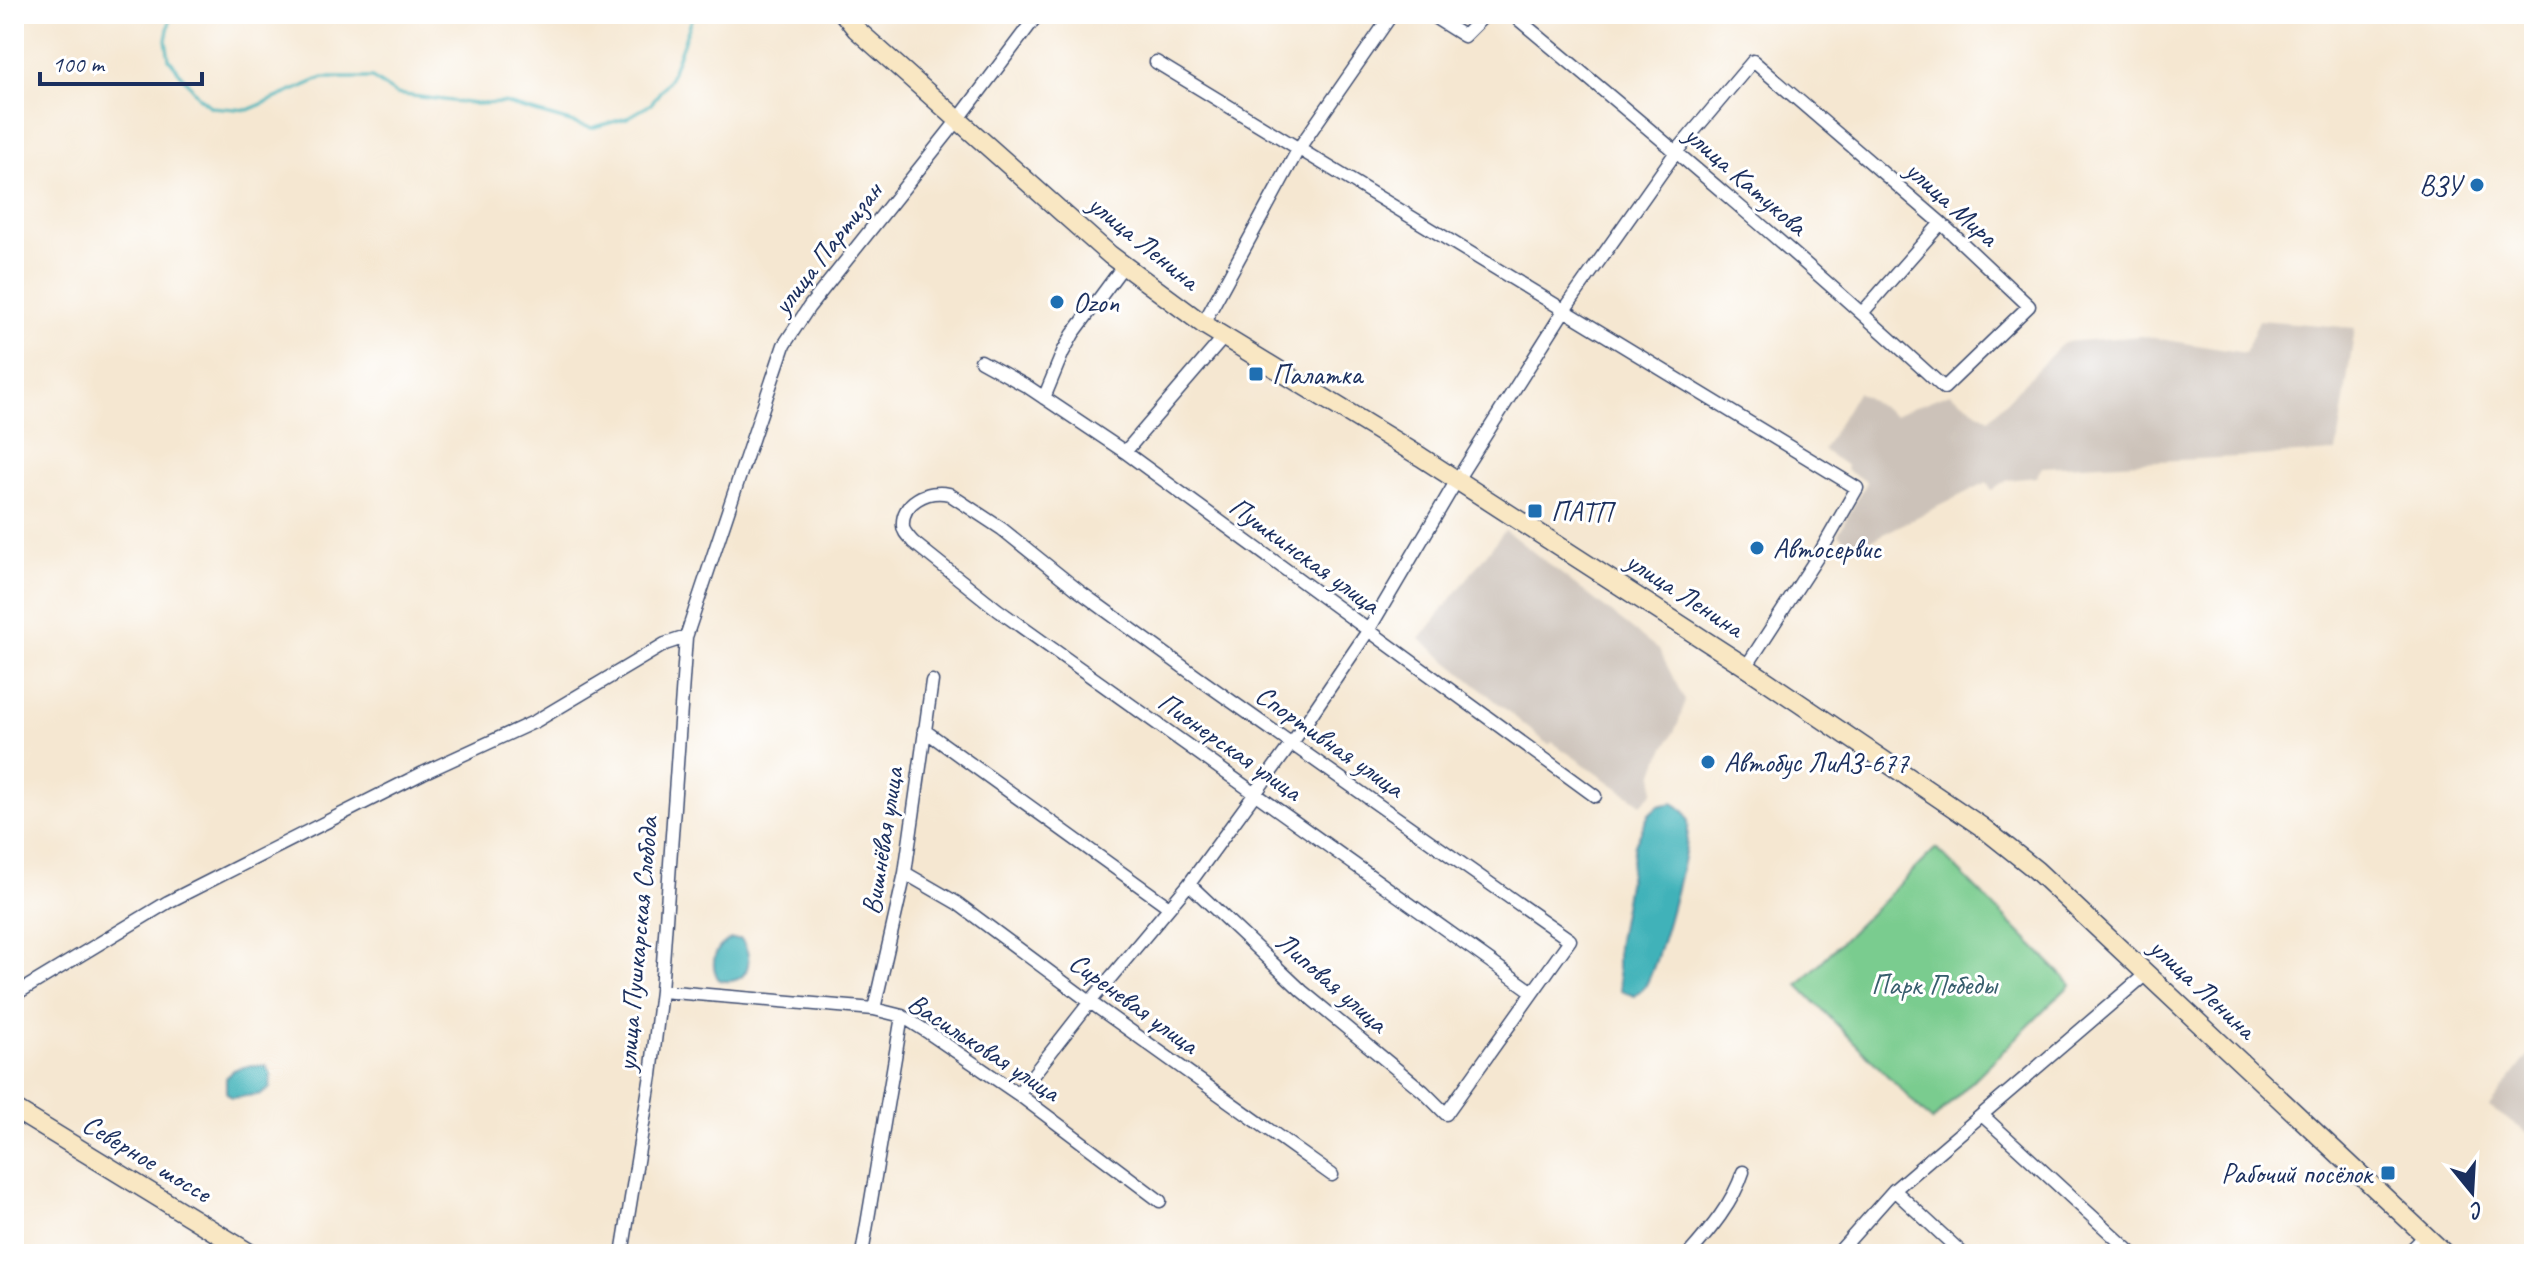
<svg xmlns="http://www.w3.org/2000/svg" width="2548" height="1268" font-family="Caveat,sans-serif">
<rect width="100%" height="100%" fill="#fff"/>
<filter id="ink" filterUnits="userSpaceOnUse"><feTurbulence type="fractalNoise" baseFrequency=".0125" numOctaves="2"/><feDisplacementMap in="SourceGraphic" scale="16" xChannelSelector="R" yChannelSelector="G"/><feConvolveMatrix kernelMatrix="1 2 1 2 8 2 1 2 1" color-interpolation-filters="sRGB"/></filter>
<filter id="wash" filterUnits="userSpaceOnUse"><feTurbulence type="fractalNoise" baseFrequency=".006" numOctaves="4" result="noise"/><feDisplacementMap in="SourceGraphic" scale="32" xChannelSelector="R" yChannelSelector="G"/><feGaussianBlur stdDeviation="1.8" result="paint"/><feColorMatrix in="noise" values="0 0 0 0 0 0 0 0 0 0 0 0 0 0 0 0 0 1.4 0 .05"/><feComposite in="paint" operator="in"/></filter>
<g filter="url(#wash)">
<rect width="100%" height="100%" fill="#f5e7d1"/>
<!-- industrial -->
<path fill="#ccc2b9" d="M2259 320 2355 328 2336 452 2042 467 2036 477 2007 480 1992 491 1987 482 1855 548 1838 534 1867 482 1846 470 1847 466 1823 450 1857 392 1894 415 1950 393 1989 419 2064 342 2142 336 2245 353Z
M1505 530 1659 650 1685 701 1678 724 1659 759 1654 773 1653 792 1641 804 1552 742 1549 745 1420 639Z
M2534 1048V1137L2489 1107Z"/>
<!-- green -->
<path fill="#7acc8f" stroke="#4a7e76" stroke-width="2" d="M1936 848 2071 984 1932 1121 1798 985Z"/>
<!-- water -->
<path fill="#41b2b9" stroke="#2e708c" stroke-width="2" d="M1673 803C1681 808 1686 811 1688 821 1691 845 1658 968 1644 988 1641 991 1638 993 1635 996L1621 991 1617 968V946L1635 844 1649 814 1658 806Z
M731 939H741C756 960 748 987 719 980 709 964 714 947 731 939Z
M252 1065 266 1066 271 1074 270 1088 261 1094 232 1098 226 1092V1078L233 1070Z"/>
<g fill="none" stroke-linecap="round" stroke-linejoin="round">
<!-- stream -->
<path stroke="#41b2b9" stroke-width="3" d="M171 14 166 40 169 59 199 97 211 107 248 110 323 78H372L396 94 476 104 504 103 591 128 627 118 651 104 670 78 694 14"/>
</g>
</g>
<g filter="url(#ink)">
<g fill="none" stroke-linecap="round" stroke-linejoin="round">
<defs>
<path id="street" d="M1429 14 1464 36 1486 14
M1156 62 1857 488 1818 556 1746 667
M1862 313 1941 223
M1203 324 1299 148 1392 14
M981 361 1028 387 1125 452 1595 796
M1044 398 1063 352 1073 334 1124 265
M1125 452 1224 337
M924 730 1169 907
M905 873 957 903 1090 1002 1332 1175
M1189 884 1302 991 1423 1091 1446 1114 1570 940 1197 677 1079 591 1002 529 949 494C928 489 901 502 903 526 903 532 909 537 913 542L998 610 1533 992
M661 991 874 1009 902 1016 929 1033 1018 1094 1160 1201
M14 995 168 902 423 773 536 721 665 644 686 637
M874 1009 905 873 932 681
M1018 1094 1090 1002 1189 884 1292 743 1368 631 1457 480 1565 309 1676 152 1753 61 1941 223 2029 306 1944 388C1804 259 1658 136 1512 14
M1982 1115 2133 1254
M1894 1190 1963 1254
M622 1254 651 1075 661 991 686 637 733 496 784 345 809 307 958 120 1038 14
M862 1254 902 1016
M1689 1254C1710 1230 1733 1203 1743 1172
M1837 1254 1894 1190 2146 974
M2407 1254 2426 1235"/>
<path id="secondary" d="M844 14 856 29 1110 255 1203 324 1421 457 1746 667 1982 827 2036 870 2445 1254
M14 1109 251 1254"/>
</defs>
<!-- street casing -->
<use href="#street" stroke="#3c4b6f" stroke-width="15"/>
<!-- secondary casing -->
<use href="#secondary" stroke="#3c4b6f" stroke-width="21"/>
<!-- street -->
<use href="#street" stroke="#fff" stroke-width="12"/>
<!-- secondary -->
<use href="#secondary" stroke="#f9e7c3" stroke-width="18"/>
</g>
</g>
<!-- markers -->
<g fill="#1f6fb2" stroke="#fff" stroke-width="3">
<circle cx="2477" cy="185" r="8"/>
<circle cx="1057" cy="302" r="8"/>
<rect x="1248" y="366" width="16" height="16" rx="4"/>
<rect x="1527" y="503" width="16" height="16" rx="4"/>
<circle cx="1757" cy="548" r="8"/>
<circle cx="1708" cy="762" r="8"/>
<rect x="2380" y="1165" width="16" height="16" rx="4"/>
</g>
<g text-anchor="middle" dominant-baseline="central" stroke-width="6" stroke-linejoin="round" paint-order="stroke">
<!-- street labels -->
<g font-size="28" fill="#1b2f5e" stroke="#fff">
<text transform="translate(1746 180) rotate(41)">улица Катукова</text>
<text transform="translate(1952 203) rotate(42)">улица Мира</text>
<text transform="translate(1144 242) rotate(39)">улица Ленина</text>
<text transform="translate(827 248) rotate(-52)">улица Партизан</text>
<text transform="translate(1305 555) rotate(36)">Пушкинская улица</text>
<text transform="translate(1685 594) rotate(33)">улица Ленина</text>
<text transform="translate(1330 741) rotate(35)">Спортивная улица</text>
<text transform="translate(1230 746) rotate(35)">Пионерская улица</text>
<text transform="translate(882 841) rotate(-81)">Вишнёвая улица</text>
<text transform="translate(637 944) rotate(-85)">улица Пушкарская Слобода</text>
<text transform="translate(1332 982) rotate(41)">Липовая улица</text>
<text transform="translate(2203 988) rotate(43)">улица Ленина</text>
<text transform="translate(1134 1003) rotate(36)">Сиреневая улица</text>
<text transform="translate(984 1047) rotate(33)">Васильковая улица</text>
<text transform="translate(147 1158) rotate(31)">Северное шоссе</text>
</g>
<!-- poi labels -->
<g font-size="28" fill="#1b2f5e" stroke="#fff" text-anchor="start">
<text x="2461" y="185" text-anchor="end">ВЗУ</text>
<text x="1073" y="302">Ozon</text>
<text x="1272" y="374">Палатка</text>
<text x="1551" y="511">ПАТП</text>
<text x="1773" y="548">Автосервис</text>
<text x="1724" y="762">Автобус ЛиАЗ-677</text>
<text x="2372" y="1173" text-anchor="end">Рабочий посёлок</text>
</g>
<!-- park labels -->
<g font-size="28" fill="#385e6d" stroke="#fff">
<text x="1934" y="984">Парк Победы</text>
</g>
</g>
<!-- margin -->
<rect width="2548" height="1268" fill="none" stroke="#fff" stroke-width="48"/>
<!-- north arrow -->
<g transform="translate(2472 1192) rotate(162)" stroke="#ffffff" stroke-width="6" paint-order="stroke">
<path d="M0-6L14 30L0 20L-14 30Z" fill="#1b2f5e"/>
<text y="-12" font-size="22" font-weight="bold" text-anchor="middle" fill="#1b2f5e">С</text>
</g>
<!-- scale -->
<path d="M40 72v12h162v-12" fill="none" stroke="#1b2f5e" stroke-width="4"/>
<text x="52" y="72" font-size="24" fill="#1b2f5e" stroke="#ffffff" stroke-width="6" paint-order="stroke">100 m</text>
</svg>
